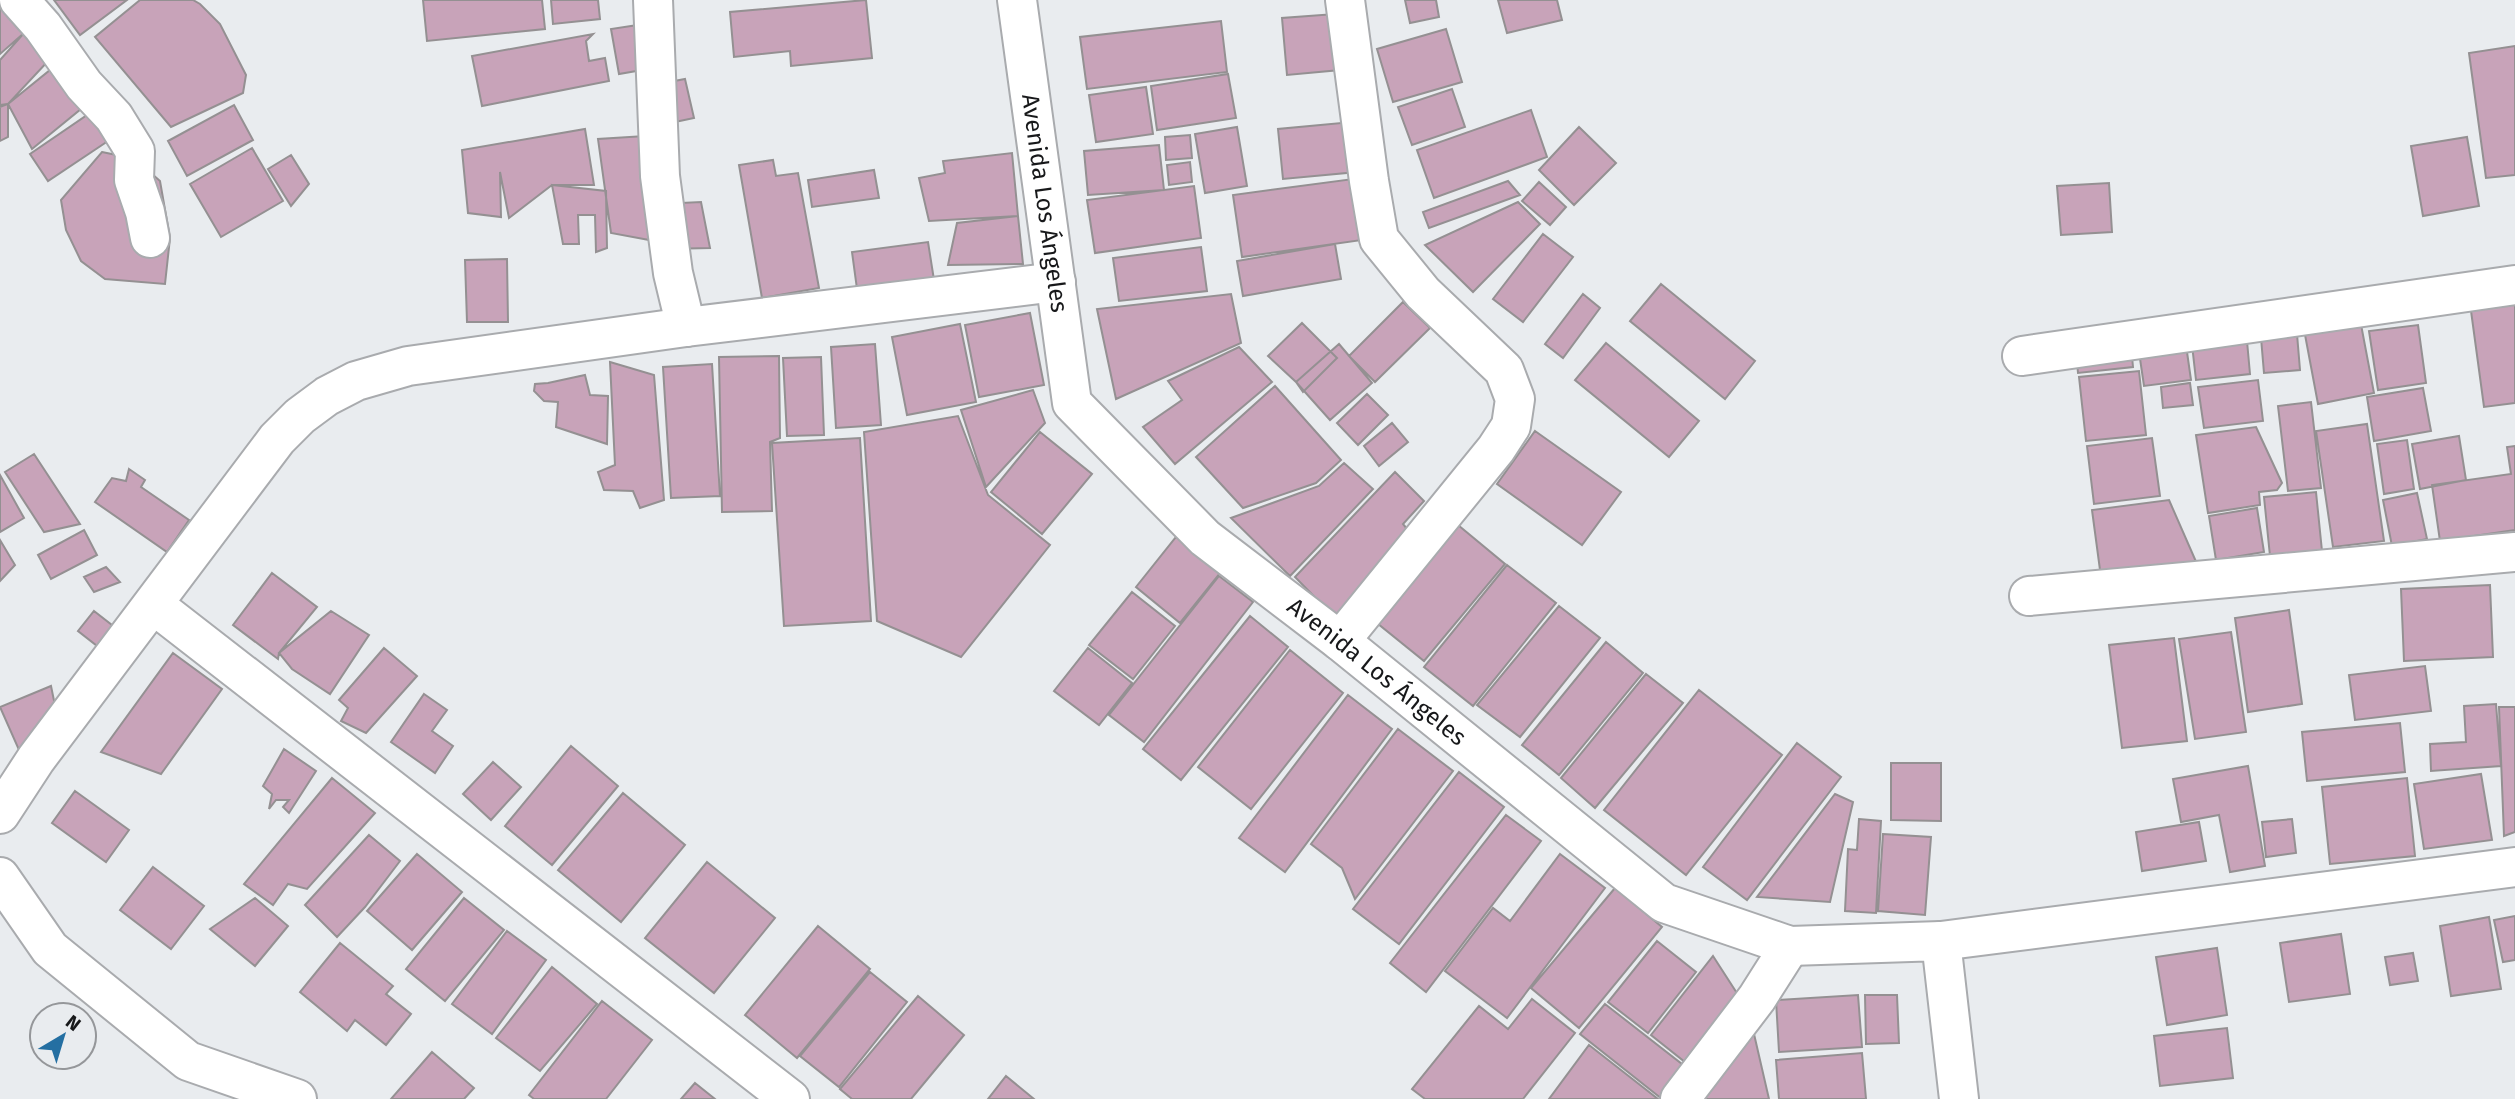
<svg xmlns="http://www.w3.org/2000/svg" width="2515" height="1099" font-family="'Fira Sans',sans-serif">
<rect width="100%" height="100%" fill="#e9ecef"/>
<!-- building -->
<path fill="#c8a3b9" stroke="#949092" stroke-width="2" d="M54 0H127L80 35Z
M140 0H193L200 4 220 24 246 75 243 93 171 127 95 37Z
M423 0H542L545 29 427 41Z
M551 0H598L600 19 553 24Z
M866 0 872 58 791 66 790 51 734 57 730 12Z
M1405 0H1436L1439 17 1410 23Z
M1498 0H1557L1562 20 1507 33Z
M0 5 24 33 0 54Z
M1335 14 1340 70 1287 75 1282 18Z
M664 21 671 65 619 74 611 29Z
M1221 21 1227 72 1087 89 1080 37Z
M1446 29 1462 82 1393 102 1377 49Z
M24 33 50 59 8 104 0 107V60Z
M593 34 586 41 589 61 605 58 609 81 482 106 472 56Z
M2515 46V175L2486 178 2469 53Z
M55 66 87 104 32 149 8 104Z
M1228 74 1236 118 1157 130 1151 86Z
M685 79 694 118 656 126 648 86Z
M1146 87 1153 134 1096 142 1089 95Z
M1452 89 1465 127 1412 145 1398 107Z
M8 104V137L0 141V105Z
M234 105 253 140 187 176 168 141Z
M1531 110 1547 157 1434 198 1417 150Z
M93 111 111 139 48 181 30 154Z
M1352 122 1357 172 1283 179 1278 129Z
M1237 127 1247 186 1205 193 1195 134Z
M1579 127 1616 163 1574 205 1539 170Z
M585 129 594 185H552L509 218 500 172 501 217 468 213 462 150Z
M1190 135 1192 158 1166 160 1165 137Z
M645 136 660 204 701 202 710 248 666 249 649 240 611 233 598 139Z
M2467 137 2479 206 2423 216 2411 146Z
M1159 145 1164 190 1088 195 1084 151Z
M252 148 283 201 221 237 190 184Z
M102 152 126 157 142 165 160 181 170 238 165 284 105 279 81 261 66 230 61 200Z
M1012 153 1018 216 929 221 919 178 945 173 943 161Z
M291 155 309 184 291 206 268 169Z
M773 160 776 176 798 173 819 288 762 298 739 165Z
M1190 162 1192 182 1169 185 1167 165Z
M874 170 879 198 812 207 808 180Z
M1353 179 1362 240 1242 257 1233 195Z
M1508 181 1520 195 1429 228 1423 212Z
M1539 182 1566 207 1550 225 1522 201Z
M2109 183 2112 232 2061 235 2057 186Z
M552 185 606 191 607 248 596 252 595 215H578L579 244H563Z
M1194 186 1201 238 1095 253 1087 200Z
M1518 202 1540 224 1473 292 1425 245Z
M1018 216 1023 264 948 265 957 223Z
M1543 234 1573 257 1523 322 1493 299Z
M928 242 934 280 857 289 852 252Z
M1335 244 1341 279 1243 296 1237 261Z
M1201 247 1207 291 1119 301 1113 258Z
M507 259 508 322H467L465 260Z
M1661 284 1755 361 1725 399 1630 321Z
M2515 290V403L2484 407 2469 296Z
M1231 294 1241 343 1116 399 1097 309Z
M1583 294 1600 308 1563 358 1545 344Z
M1403 302 1430 328 1375 382 1349 356Z
M1030 313 1044 385 979 397 965 325Z
M2359 314 2374 393 2318 404 2303 324Z
M2296 322 2300 370 2264 373 2260 326Z
M1302 323 1337 358 1303 392 1296 382 1268 356Z
M960 324 976 402 907 415 892 337Z
M2418 325 2426 383 2378 390 2369 331Z
M2246 330 2250 374 2196 380 2191 336Z
M2185 338 2191 380 2144 386 2138 345Z
M1606 343 1699 421 1669 457 1575 380Z
M875 344 881 425 836 428 831 347Z
M1339 344 1372 383 1330 420 1296 382Z
M2131 346 2133 367 2078 373 2076 352Z
M1239 347 1272 382 1175 464 1143 427 1182 400 1168 381Z
M779 356 780 438 770 442 772 511 722 512 719 357Z
M821 357 824 435 787 436 783 358Z
M610 362 654 375 664 500 640 508 633 491 604 490 598 472 615 465Z
M712 364 720 496 671 498 663 367Z
M2139 371 2146 435 2086 441 2079 377Z
M585 375 590 395 608 396 607 444 556 427 558 402 544 401 534 391 535 384 548 383Z
M2258 380 2263 421 2204 428 2198 387Z
M2190 383 2193 405 2163 408 2161 387Z
M1275 386 1341 460 1316 483 1243 508 1196 457Z
M2423 388 2431 431 2374 441 2367 397Z
M1033 390 1045 423 986 487 961 410Z
M1367 394 1388 415 1358 445 1337 423Z
M2311 402 2321 488 2288 491 2278 406Z
M958 416 988 495 1050 545 961 657 877 621 864 432Z
M1392 423 1408 442 1379 466 1364 446Z
M2367 424 2384 541 2333 547 2316 431Z
M2256 427 2282 483 2277 490 2259 492 2260 505 2208 513 2196 435Z
M1535 431 1621 492 1582 545 1497 484Z
M1040 432 1092 474 1042 534 991 492Z
M2459 436 2466 480 2420 489 2412 444Z
M860 438 871 621 784 626 772 443Z
M2152 438 2160 496 2094 504 2087 446Z
M2407 440 2414 489 2384 494 2377 444Z
M2515 446V530L2440 541 2432 485 2511 474 2507 447Z
M34 454 80 524 44 532 5 472Z
M1344 463 1373 489 1290 576 1231 518 1319 486Z
M129 469 145 480 141 487 189 520 167 552 95 502 112 478 126 481Z
M1395 472 1424 501 1403 524 1416 540 1341 624 1295 577Z
M0 475 24 518 0 532Z
M2316 492 2322 551 2270 556 2264 497Z
M2417 493 2427 539 2392 546 2383 500Z
M2169 500 2201 573 2102 585 2092 510Z
M2257 508 2264 552 2216 560 2209 516Z
M1458 525 1505 564 1424 661 1377 623Z
M84 530 97 555 51 579 38 555Z
M1176 537 1221 572 1180 623 1136 587Z
M0 540 15 565 0 581Z
M1507 565 1556 603 1473 706 1424 667Z
M106 567 120 582 94 592 84 577Z
M272 573 317 607 279 653 278 659 233 625Z
M1219 576 1253 602 1144 742 1109 715Z
M2490 585 2493 657 2404 661 2401 589Z
M1132 592 1175 626 1133 679 1089 645Z
M1559 606 1600 638 1520 737 1477 705Z
M2289 610 2302 704 2248 712 2235 618Z
M94 611 117 629 101 649 78 631Z
M331 611 369 635 330 694 292 669 279 653Z
M1250 616 1288 647 1181 780 1143 749Z
M2231 632 2246 732 2195 739 2179 639Z
M2174 638 2187 741 2122 748 2109 645Z
M1606 642 1643 673 1559 775 1522 745Z
M384 648 417 676 366 733 341 721 348 708 339 700Z
M1088 648 1132 683 1099 725 1054 691Z
M1290 650 1343 693 1251 809 1198 767Z
M173 653 222 689 161 774 101 752Z
M2425 666 2431 711 2355 720 2349 675Z
M1646 674 1683 703 1595 808 1561 778Z
M51 686 60 730 19 750 0 707Z
M1699 690 1782 755 1686 875 1604 810Z
M424 694 447 710 432 731 453 746 435 773 391 742Z
M1348 695 1392 729 1285 872 1239 838Z
M2496 704 2501 766 2431 771 2430 744 2466 742 2464 706Z
M2499 707H2515V832L2504 836Z
M2400 723 2405 772 2307 781 2302 732Z
M1398 729 1453 771 1355 899 1342 868 1311 844Z
M1797 743 1841 777 1747 900 1703 867Z
M571 746 618 786 552 865 505 826Z
M284 749 316 771 289 813 283 807 289 800H276L269 809 272 794 263 786Z
M493 762 521 787 491 820 463 794Z
M1891 763H1941V821L1891 820Z
M2248 766 2265 866 2230 872 2219 815 2181 822 2173 779Z
M1459 772 1504 807 1399 944 1353 909Z
M2481 774 2492 840 2424 849 2414 784Z
M332 778 375 813 307 889 288 884 273 905 244 884Z
M2407 778 2415 856 2330 864 2322 787Z
M75 791 129 830 106 862 52 823Z
M623 793 685 845 621 922 558 870Z
M1835 794 1853 802 1830 902 1757 897Z
M1506 815 1541 841 1426 992 1390 963Z
M1859 819 1881 821 1876 913 1845 911 1848 849 1857 850Z
M2292 819 2296 853 2266 857 2262 822Z
M2199 822 2206 861 2142 871 2136 832Z
M1883 834 1931 837 1925 915 1878 911Z
M369 835 400 861 365 907 337 937 305 905Z
M417 854 462 892 412 950 367 911Z
M1560 854 1605 888 1507 1018 1445 971 1493 908 1510 921Z
M707 862 775 918 714 993 645 938Z
M153 867 204 906 171 949 120 910Z
M1615 888 1662 927 1579 1028 1531 988Z
M255 898 288 926 255 966 210 929Z
M464 898 504 930 445 1001 406 969Z
M2515 916V960L2503 962 2494 920Z
M2489 917 2501 989 2451 996 2440 926Z
M818 926 870 969 797 1058 745 1015Z
M507 931 546 960 492 1034 452 1004Z
M2341 934 2350 994 2289 1002 2280 943Z
M1657 941 1696 972 1648 1033 1608 1002Z
M340 943 393 986 386 994 411 1014 386 1045 355 1020 347 1031 300 992Z
M2217 948 2227 1015 2167 1025 2156 957Z
M2413 953 2418 981 2390 985 2385 957Z
M1713 956 1742 1001 1690 1066 1651 1035Z
M552 967 597 1004 540 1071 496 1038Z
M870 972 907 1002 839 1087 800 1056Z
M1858 995 1862 1047 1779 1052 1776 1000Z
M1865 995H1897L1899 1043 1866 1044Z
M918 996 964 1035 911 1099H852L840 1089Z
M1532 999 1575 1033 1523 1099H1425L1412 1089 1479 1006 1508 1029Z
M602 1001 652 1040 606 1099H534L529 1095Z
M1605 1004 1687 1068 1662 1099 1580 1034Z
M2227 1028 2233 1078 2160 1086 2154 1036Z
M1754 1034 1769 1099H1704Z
M1589 1045 1658 1099H1549Z
M432 1052 474 1088 464 1099H391Z
M1862 1053 1866 1099H1779L1776 1060Z
M1006 1076 1034 1099H988Z
M695 1083 715 1099H681Z"/>
<g fill="none" stroke-linecap="round" stroke-linejoin="round">
<defs>
<g id="minor">
<path d="M19 0 43 27 84 85 114 117 135 151 134 180 145 212 150 238"/>
<path d="M653 0 660 176 673 273 686 327"/>
<path id="s1" d="M1017 0 1072 403 1205 538 1340 641 1664 903 1790 946 1941 941 1959 1099"/>
<path d="M2022 356 2515 285"/>
<path d="M2029 596 2515 552"/>
<path d="M154 605 790 1099"/>
<path d="M1340 641 1496 449 1511 426 1515 399 1504 370 1423 293 1379 239 1369 181 1345 0"/>
<path d="M0 814 36 759 277 439 300 416 327 396 356 381 408 366 686 327 1056 282"/>
<path d="M0 877 50 949 188 1061 297 1099"/>
<path d="M1941 941 2515 867"/>
<path d="M1680 1099 1757 998 1790 946"/>
</g>
</defs>
<!-- minor casing -->
<use href="#minor" stroke="#a9abae" stroke-width="42"/>
<!-- minor -->
<use href="#minor" stroke="#fff" stroke-width="38"/>
</g>
<g text-anchor="middle" dominant-baseline="central" stroke-width="6" stroke-linejoin="round" paint-order="stroke">
<!-- street labels -->
<g font-size="24" fill="#17181a" stroke="#e9ecef">
<text stroke="none"><textPath href="#s1" startOffset="205">Avenida Los Ángeles</textPath></text>
<text stroke="none"><textPath href="#s1" startOffset="814">Avenida Los Ángeles</textPath></text>
</g>
</g>
<!-- north arrow -->
<g transform="translate(63 1036) rotate(38)"><circle r="33" fill="#e9ecef" stroke="#95979a" stroke-width="2"/>
<path d="M0-5L12 26L0 18L-12 26Z" fill="#246fa2"/>
<text y="-10" font-size="19" font-weight="bold" text-anchor="middle" fill="#17181a">N</text>
</g>
</svg>
